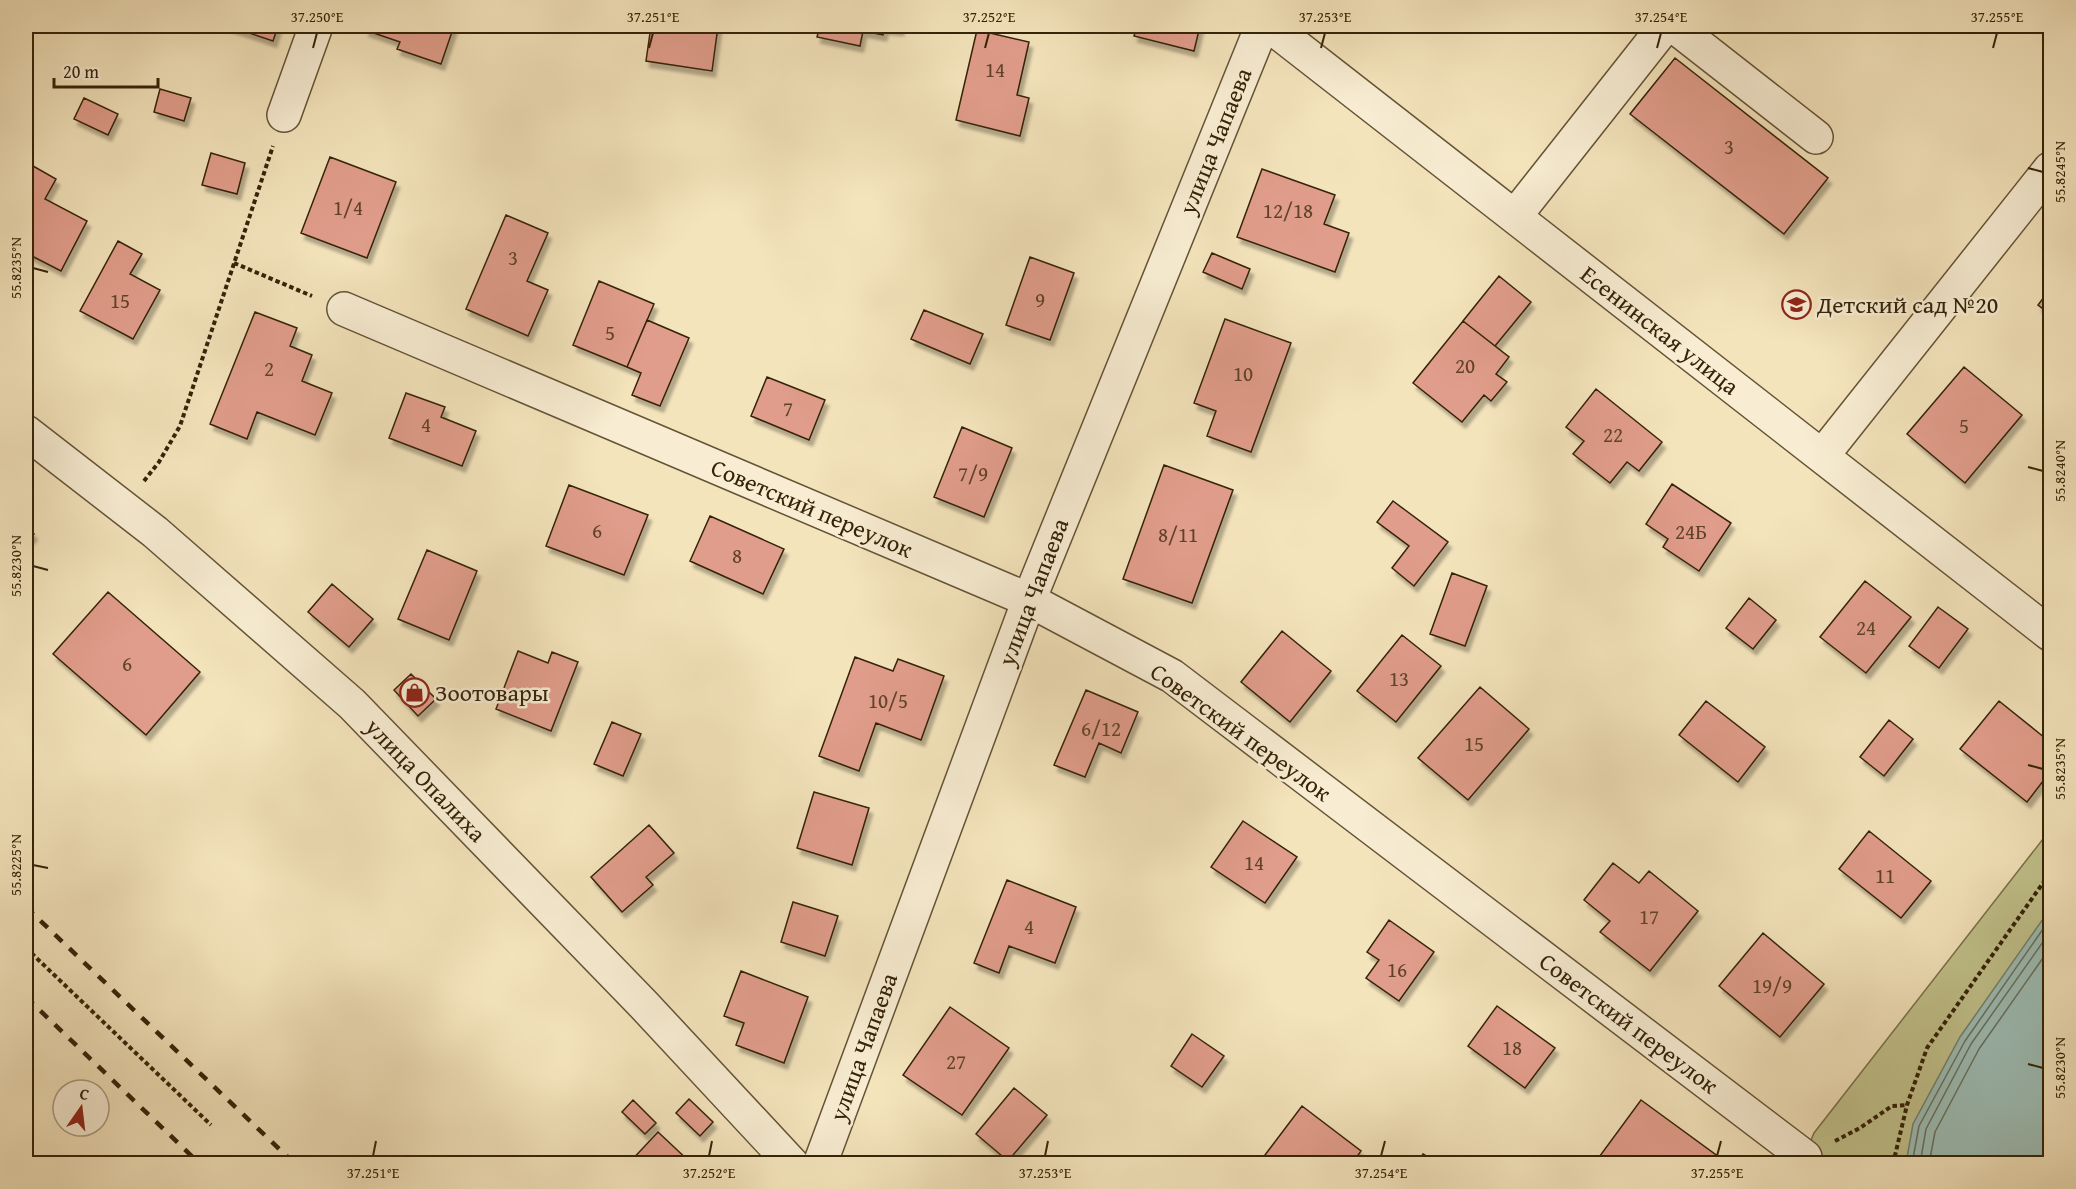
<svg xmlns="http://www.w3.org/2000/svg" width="2076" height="1189" font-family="'Gentium Book Plus',serif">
<defs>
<filter id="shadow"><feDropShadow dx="3.5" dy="6" stdDeviation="1.5" flood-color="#0004"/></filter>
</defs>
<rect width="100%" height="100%" fill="#f4e4bc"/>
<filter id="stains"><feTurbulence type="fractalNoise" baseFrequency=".00333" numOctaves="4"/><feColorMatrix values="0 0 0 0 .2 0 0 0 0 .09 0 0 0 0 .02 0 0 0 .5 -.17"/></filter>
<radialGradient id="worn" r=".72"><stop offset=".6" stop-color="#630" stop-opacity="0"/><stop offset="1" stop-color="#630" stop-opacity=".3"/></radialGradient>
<!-- green -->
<path fill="#c1c28c" stroke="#7a724a" stroke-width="1.5" d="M2050 830V1163L1801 1164 1814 1133Z"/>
<!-- water -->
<path fill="#9dbeb6" stroke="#738070" stroke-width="1.5" d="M2050 909V1163H1906L1913 1124 1960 1037Z"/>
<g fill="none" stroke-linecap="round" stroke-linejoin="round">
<!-- shore -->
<path stroke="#68705f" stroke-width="1.5" d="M1912 1164 1919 1126 1965 1041 2050 919
M1920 1164 1926 1129 1971 1044 2050 932
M1929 1164 1935 1132 1979 1049 2050 948"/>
</g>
<!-- building -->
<path fill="#e19d8b" stroke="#342308" stroke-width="1.5" filter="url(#shadow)" d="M228 26H278L273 41Z
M367 26H454L441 64 397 49 400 42 365 30Z
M651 26H718L712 71 646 61Z
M820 26H901L900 30 885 28 883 35 863 31 860 46 817 37Z
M1137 26H1200L1194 51 1134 36Z
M977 30 1029 42 1017 95 1029 98 1020 136 956 120Z
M1675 58 1828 178 1784 234 1630 114Z
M160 89 191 98 184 121 154 112Z
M84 98 118 114 108 135 74 119Z
M211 153 245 163 237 194 202 185Z
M330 157 396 182 367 258 301 233Z
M26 162 56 179 45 199 87 221 61 271 26 253V235L31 224 26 221Z
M1262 169 1335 195 1324 224 1349 233 1335 272 1237 237Z
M506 215 548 233 527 281 548 290 528 336 466 309Z
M118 241 142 254 130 274 160 290 133 339 80 311Z
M1212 253 1250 269 1242 289 1203 272Z
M1030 257 1074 273 1050 340 1006 325Z
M1499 276 1531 302 1495 346 1463 321Z
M599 281 654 304 627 367 573 345Z
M2050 289V314L2038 305Z
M924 310 983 334 970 364 911 339Z
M255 312 297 328 290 346 312 355 302 381 332 393 315 435 257 412 247 439 210 424Z
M1225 319 1291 343 1251 452 1207 436 1216 411 1194 403Z
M647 320 689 338 660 406 632 395 641 373 627 367Z
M1463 321 1509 357 1496 374 1507 382 1491 401 1484 395 1462 422 1413 383Z
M1964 367 2022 415 1965 483 1907 434Z
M767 377 825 400 809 440 751 416Z
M1596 389 1662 442 1639 471 1627 462 1610 483 1573 454 1584 441 1566 427Z
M406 393 445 407 441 417 476 431 462 466 389 438Z
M962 427 1012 448 984 517 934 497Z
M1164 465 1233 490 1192 603 1123 579Z
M1672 484 1731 523 1699 571 1663 547 1668 539 1646 524Z
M569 485 648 515 624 575 546 546Z
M1393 501 1448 542 1414 586 1392 568 1409 546 1377 522Z
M710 516 784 549 763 594 690 561Z
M26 526 34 534 26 542Z
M427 550 477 571 449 640 398 619Z
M1452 573 1487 586 1465 646 1430 634Z
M1865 581 1911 617 1866 673 1820 637Z
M332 584 373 619 349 647 308 612Z
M108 592 200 672 146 735 53 654Z
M1749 598 1776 620 1753 649 1726 628Z
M1938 607 1968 629 1939 668 1909 646Z
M1282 631 1331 671 1290 722 1241 682Z
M1402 635 1441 666 1396 722 1357 691Z
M518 651 548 663 552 652 578 662 551 731 496 709Z
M855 657 893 671 898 659 944 676 921 740 876 723 859 771 819 756Z
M411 674 436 699 418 716 394 690Z
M1480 687 1529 729 1468 800 1418 758Z
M1086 690 1138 712 1121 753 1099 743 1085 777 1054 765Z
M1706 701 1765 747 1738 782 1679 735Z
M1999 701 2050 742V772L2027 802 1960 749Z
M1889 720 1913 739 1884 776 1860 757Z
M612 722 641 734 623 776 594 764Z
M814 792 869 808 852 865 797 848Z
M1243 821 1297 857 1265 903 1211 867Z
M649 825 674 853 646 877 653 885 622 912 591 877Z
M1869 831 1931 881 1901 918 1839 869Z
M1613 863 1639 883 1649 871 1698 911 1650 971 1600 932 1610 921 1584 900Z
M1007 880 1076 907 1055 963 1009 946 999 973 974 963Z
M793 902 838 916 825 956 781 942Z
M1389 920 1434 952 1399 1001 1366 978 1379 960 1367 952Z
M1763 933 1824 984 1780 1037 1719 986Z
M741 971 808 997 784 1063 736 1045 744 1023 724 1016Z
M1497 1006 1555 1048 1525 1088 1468 1046Z
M950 1007 1009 1048 962 1115 903 1075Z
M1192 1034 1224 1056 1202 1087 1171 1066Z
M1014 1088 1047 1115 1008 1161 976 1134Z
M689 1099 713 1122 700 1136 676 1113Z
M633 1100 656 1123 645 1134 622 1112Z
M1641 1100 1723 1160 1720 1164H1594Z
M1302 1106 1361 1151 1352 1164H1268L1262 1159Z
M658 1132 691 1163 628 1164Z
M1423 1154 1439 1164H1417Z"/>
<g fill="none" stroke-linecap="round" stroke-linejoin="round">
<defs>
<path id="minor" d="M1270 26 2050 634
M1674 26 1816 137
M284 115 316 26
M1515 216 1665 26
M344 309 1029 600 1172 676 1805 1157
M26 432 155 532 352 704 643 1004 792 1164
M1822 456 2050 169
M820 1164 1029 600 1262 26"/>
</defs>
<!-- minor casing -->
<use href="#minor" stroke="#645335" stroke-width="36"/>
<!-- path -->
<path stroke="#342308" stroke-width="4" stroke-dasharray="4.5 3" stroke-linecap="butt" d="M234 263 312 296
M144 481 159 462 180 426 273 146
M26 948 211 1125
M1835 1141 1860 1128 1892 1106 1907 1105
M1893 1164 1907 1105 1927 1048 2050 873"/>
<!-- minor -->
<use href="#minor" stroke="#f8edd3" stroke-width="33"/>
<!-- rail -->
<path stroke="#342308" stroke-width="4.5" stroke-dasharray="10 10" stroke-linecap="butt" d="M26 907 295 1164
M26 997 200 1164"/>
</g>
<!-- ticks -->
<path fill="none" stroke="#342308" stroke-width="2" d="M313 48 317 33M649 48 653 33M985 48 989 33M1321 48 1325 33M1657 48 1661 33M1993 48 1997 33M2028 168 2043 172M33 268 48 272M2028 467 2043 471M33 566 48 570M2028 765 2043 769M33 865 48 868M2028 1064 2043 1068M373 1156 376 1141M709 1156 712 1141M1045 1156 1048 1141M1381 1156 1385 1141M1717 1156 1721 1141"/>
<!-- icons -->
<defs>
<symbol id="school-ring" viewBox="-11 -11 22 22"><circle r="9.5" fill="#f8edd3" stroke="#8f2418" stroke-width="1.5"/><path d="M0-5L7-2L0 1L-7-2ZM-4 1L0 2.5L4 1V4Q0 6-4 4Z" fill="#8f2418"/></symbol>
<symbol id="shop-ring" viewBox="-11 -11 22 22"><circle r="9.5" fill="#f8edd3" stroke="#8f2418" stroke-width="1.5"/><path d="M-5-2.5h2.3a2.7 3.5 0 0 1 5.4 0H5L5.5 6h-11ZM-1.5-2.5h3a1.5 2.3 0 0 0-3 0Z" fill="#8f2418"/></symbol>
</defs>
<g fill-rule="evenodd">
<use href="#school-ring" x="1780" y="288" width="33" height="33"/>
<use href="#shop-ring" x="398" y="676" width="33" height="33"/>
</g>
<g text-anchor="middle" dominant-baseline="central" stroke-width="5" stroke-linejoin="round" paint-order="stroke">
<!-- number labels -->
<g font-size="21" fill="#5f4229">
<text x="995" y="69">14</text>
<text x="1729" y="146">3</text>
<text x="348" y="207">1/4</text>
<text x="1288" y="210">12/18</text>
<text x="513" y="257">3</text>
<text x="1040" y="299">9</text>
<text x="120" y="300">15</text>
<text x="610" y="332">5</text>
<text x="1465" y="365">20</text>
<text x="269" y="368">2</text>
<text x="1243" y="373">10</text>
<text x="788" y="408">7</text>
<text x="426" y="424">4</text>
<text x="1964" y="425">5</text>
<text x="1613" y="434">22</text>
<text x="973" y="473">7/9</text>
<text x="597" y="530">6</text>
<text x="1691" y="531">24Б</text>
<text x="1178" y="534">8/11</text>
<text x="737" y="555">8</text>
<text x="1866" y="627">24</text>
<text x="127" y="663">6</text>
<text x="1399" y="678">13</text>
<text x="888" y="700">10/5</text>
<text x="1101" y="728">6/12</text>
<text x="1474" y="743">15</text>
<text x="1254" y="862">14</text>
<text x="1885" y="875">11</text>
<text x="1649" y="916">17</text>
<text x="1029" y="926">4</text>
<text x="1397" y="969">16</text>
<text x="1772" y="985">19/9</text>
<text x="1512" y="1047">18</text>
<text x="956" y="1061">27</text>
</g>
<!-- street labels -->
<g font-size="24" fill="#342308" stroke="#f8edd3">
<text transform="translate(1215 141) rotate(-68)">улица Чапаева</text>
<text transform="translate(1660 330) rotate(38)">Есенинская улица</text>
<text transform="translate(812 508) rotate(23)">Советский переулок</text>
<text transform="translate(1033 592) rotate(-69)">улица Чапаева</text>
<text transform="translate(1241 732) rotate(36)">Советский переулок</text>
<text transform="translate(426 780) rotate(46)">улица Опалиха</text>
<text transform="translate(1629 1023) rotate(37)">Советский переулок</text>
<text transform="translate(863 1047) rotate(-70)">улица Чапаева</text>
</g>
<!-- poi labels -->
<g font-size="24" fill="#342308" stroke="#f8edd3" text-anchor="start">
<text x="1817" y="304">Детский сад №20</text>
<text x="435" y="692">Зоотовары</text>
</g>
</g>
<!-- margin -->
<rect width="2076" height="1189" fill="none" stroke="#f4e4bc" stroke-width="66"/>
<!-- north arrow -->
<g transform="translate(81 1108) rotate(14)"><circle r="28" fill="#f8edd3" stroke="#aa9c82" stroke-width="1.5"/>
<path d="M0-4.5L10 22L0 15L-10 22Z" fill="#8f2418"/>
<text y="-9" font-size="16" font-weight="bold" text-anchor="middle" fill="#342308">С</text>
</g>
<!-- scale -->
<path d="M54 78v9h104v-9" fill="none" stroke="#342308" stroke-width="3"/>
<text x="63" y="78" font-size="18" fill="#342308" stroke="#f8edd3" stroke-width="4.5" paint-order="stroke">20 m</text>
<rect x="33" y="33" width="2010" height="1123" fill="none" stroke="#342308" stroke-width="2"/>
<g font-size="15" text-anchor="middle" fill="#342308">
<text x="317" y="22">37.250°E</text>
<text x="653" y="22">37.251°E</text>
<text x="989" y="22">37.252°E</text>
<text x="1325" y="22">37.253°E</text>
<text x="1661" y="22">37.254°E</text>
<text x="1997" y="22">37.255°E</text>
<text transform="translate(2060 172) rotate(-90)" y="5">55.8245°N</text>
<text transform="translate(16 268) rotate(-90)" y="5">55.8235°N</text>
<text transform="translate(2060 471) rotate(-90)" y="5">55.8240°N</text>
<text transform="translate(16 566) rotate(-90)" y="5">55.8230°N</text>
<text transform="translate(2060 769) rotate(-90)" y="5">55.8235°N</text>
<text transform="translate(16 865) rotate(-90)" y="5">55.8225°N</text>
<text transform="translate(2060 1068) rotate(-90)" y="5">55.8230°N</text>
<text x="373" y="1178">37.251°E</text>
<text x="709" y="1178">37.252°E</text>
<text x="1045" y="1178">37.253°E</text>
<text x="1381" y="1178">37.254°E</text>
<text x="1717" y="1178">37.255°E</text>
</g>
<rect width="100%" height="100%" filter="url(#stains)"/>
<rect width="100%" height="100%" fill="url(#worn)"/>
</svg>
